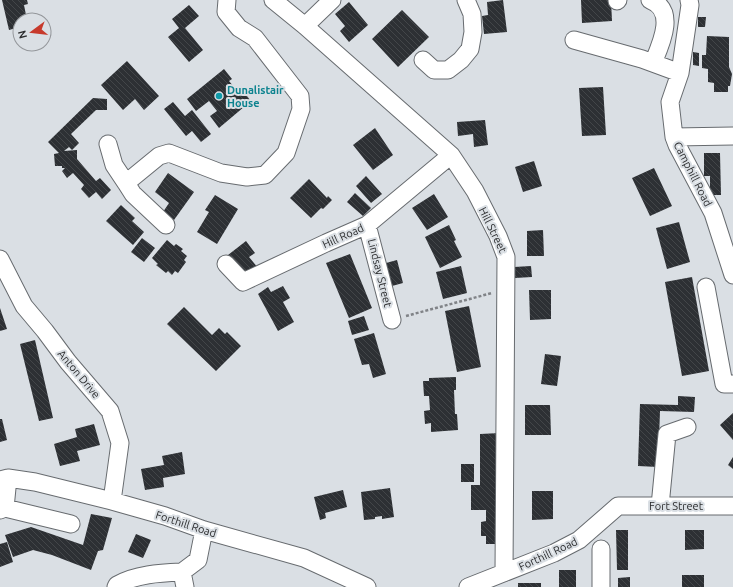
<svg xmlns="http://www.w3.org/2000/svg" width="733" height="587" font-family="Ubuntu,sans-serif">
<defs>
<pattern id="building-back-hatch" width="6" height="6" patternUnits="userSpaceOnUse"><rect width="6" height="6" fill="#2d3034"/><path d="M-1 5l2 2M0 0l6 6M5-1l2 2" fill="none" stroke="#434649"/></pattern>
</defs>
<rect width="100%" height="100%" fill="#dadfe4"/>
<!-- building -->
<path fill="url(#building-back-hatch)" d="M2 0H27L28 4 24 5 27 20H20V27L9 30Z
M503 0 507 32 484 34 482 16 488 15 487 2Z
M581 0H611L612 21 582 23Z
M349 2 368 25 349 42 340 31 345 26 335 14Z
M189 5 199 16 185 28 203 50 189 62 168 37 179 28 172 19Z
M402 10 429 37 398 67 372 39Z
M698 17H706L705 27H698Z
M707 36 729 37V67L732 74 730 86H728V92H714V83L708 82V69L702 68V55H706Z
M693 52 699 53V66L693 65Z
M127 61 159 96 144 110 135 99 123 110 101 85Z
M224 69 232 79 229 81 239 93 242 90 251 101 219 128 210 116 217 111 209 101 196 111 187 99Z
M603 87 606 135 582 136 579 88Z
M93 98 107 99V110H96L71 134 79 143 72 150 69 147 64 151 77 150V159L96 181 100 178 111 190 102 199 96 192 89 198 81 189 84 185 73 173 67 178 62 171 65 168H62V166H55L54 154 59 153 48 142Z
M173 102 185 116 192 110 211 134 201 142 192 131 186 136 164 109Z
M485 120 488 145 474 147 473 134 458 136 457 122Z
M375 128 393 155 373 170 353 145Z
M704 153H720L721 195H710V176H704Z
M534 161 542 186 523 192 515 167Z
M654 168 672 206 650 216 632 178Z
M168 173 194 192 174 220 163 212 169 203 155 192Z
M366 176 382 194 371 203 356 186Z
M309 179 327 198 328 196 332 200 323 209 321 208 311 218 290 198Z
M355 193 371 208 363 216 347 202Z
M434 194 448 217 427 230 412 208Z
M215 195 238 209 217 244 197 232 209 212 205 210Z
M121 205 135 218 132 221 144 232 133 245 106 221Z
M679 222 690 262 667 269 656 228Z
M449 225 456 240 454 241 462 257 440 268 425 237Z
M543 230 544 256H527V231Z
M142 238 155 248 144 262 131 252Z
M167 240 174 246 176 244 183 249 181 251 187 256 184 260 186 262 178 273 175 271 172 275 168 271 166 273 156 265 158 264 152 258Z
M246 241 255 253 249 257 258 268 246 278 228 255Z
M350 254 372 308 349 318 326 263Z
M397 260 403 283 392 286 386 263Z
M461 266 467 293 443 299 436 272Z
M531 266 532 277 515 278 514 267Z
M692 277 709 371 682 376 665 282Z
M283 286 290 298 283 302 294 322 278 331 258 294 268 287 271 292Z
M529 290H551V319L530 320Z
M469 306 481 367 457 372 445 311Z
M184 307 212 335 219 328 225 334 227 332 241 346 216 371 167 324Z
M0 308 7 329 0 331Z
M364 316 369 330 352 335 348 321Z
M374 333 386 374 373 378 369 364 362 365 354 339Z
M35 340 53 418 39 421 20 344Z
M545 354 561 356 557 386 541 384Z
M456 377V390H454L455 414H457L458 430 431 432V423L425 424 424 411 430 410 429 396H424L423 381H429V378Z
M678 396 695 397 694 412 660 411 658 467 638 466 640 404 678 405Z
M525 405H550L551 435H525Z
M733 413V440L720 425Z
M0 419H2L7 440 0 442Z
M94 424 100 445 77 451 80 461 60 466 54 444 77 437 75 429Z
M500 433V544H486V536H481V522L486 521V510H471V485H480V434Z
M182 452 185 474 163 478 164 487 145 490 141 469 164 465 162 456Z
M733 457V469L728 465Z
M461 464H474V482H461Z
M390 488 394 517 382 519V516L375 517V519L364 520 361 492Z
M343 490 347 507 325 513 326 518 320 520 314 497Z
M532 491H553V519L532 520Z
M91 514 112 518 103 550 98 551 91 570 52 555 33 550 13 557 5 535 31 527 83 545Z
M616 530H628V570H617Z
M685 530H704V549L685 550Z
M136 534 151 540 143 558 128 552Z
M7 542 13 562 0 567V544Z
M559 570H576V587H559Z
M682 575H704V587H682Z
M630 577V587H618V578Z
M518 583H541V587H518Z"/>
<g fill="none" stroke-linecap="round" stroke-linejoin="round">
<defs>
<path id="minor" d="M273 0 305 26 451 155 475 191 498 236 506 257 504 573
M650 0C677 10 661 44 653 63
M689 0 690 5 680 73 670 102 674 137 677 145 713 213 733 275
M617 1 618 0
M305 26 332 0
M574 40 642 59 680 73
M423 60 434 70H448L461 60 470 49 473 32 472 14 466 0
M674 137 733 136
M108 144 114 165 126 183 159 156 169 153 221 173 247 177 265 175 286 153 301 109 300 96 255 38 239 28 226 12 227 0
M126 183 133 194 166 225
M367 225 392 320
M0 259 24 306 45 331 68 362 110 411 120 443 112 501
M226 264 243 282 326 243 367 225 451 155
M706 287 724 384H733
M0 480 8 478 35 482 112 501 165 516 204 530 304 558 367 587
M660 506 667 434 687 427
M5 508 71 524
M0 510 5 508 8 478
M601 549V587
M116 587 117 585C136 574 160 573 182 572
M185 587 182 572 198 560 204 530
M468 587 554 553 579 540 618 506H733"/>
</defs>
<!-- minor casing -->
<use href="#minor" stroke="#676b6f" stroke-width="19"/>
<!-- path -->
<path stroke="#808387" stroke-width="2.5" stroke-dasharray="3 2" stroke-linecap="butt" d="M406 316 492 293"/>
<!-- minor -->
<use href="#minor" stroke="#fff" stroke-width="17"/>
</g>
<!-- markers -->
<circle fill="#0f9aa8" stroke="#dadfe4" stroke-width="1.5" cx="219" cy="96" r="4"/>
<g text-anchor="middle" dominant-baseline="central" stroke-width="4" stroke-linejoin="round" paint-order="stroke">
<!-- culture labels -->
<g font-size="11" font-weight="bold" fill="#0d838f" stroke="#dadfe4" text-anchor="start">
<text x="227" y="90">Dunalistair<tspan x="227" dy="13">House</tspan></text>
</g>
<!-- street labels -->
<g font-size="11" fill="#2b2c2e" stroke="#dadfe4">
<text transform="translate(693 174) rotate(63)">Camphill Road</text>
<text transform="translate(493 230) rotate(64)">Hill Street</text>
<text transform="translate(343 236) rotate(-24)">Hill Road</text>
<text transform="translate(380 273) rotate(76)">Lindsay Street</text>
<text transform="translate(79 374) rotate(50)">Anton Drive</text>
<text x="676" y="506">Fort Street</text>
<text transform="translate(186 524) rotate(18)">Forthill Road</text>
<text transform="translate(548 554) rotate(-25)">Forthill Road</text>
</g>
</g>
<!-- north arrow -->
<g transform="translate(32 32) rotate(255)"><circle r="19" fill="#dadfe4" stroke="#94979b"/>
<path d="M0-3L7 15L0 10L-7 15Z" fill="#c73a2c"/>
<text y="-6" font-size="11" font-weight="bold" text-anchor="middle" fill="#2b2c2e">N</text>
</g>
</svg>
